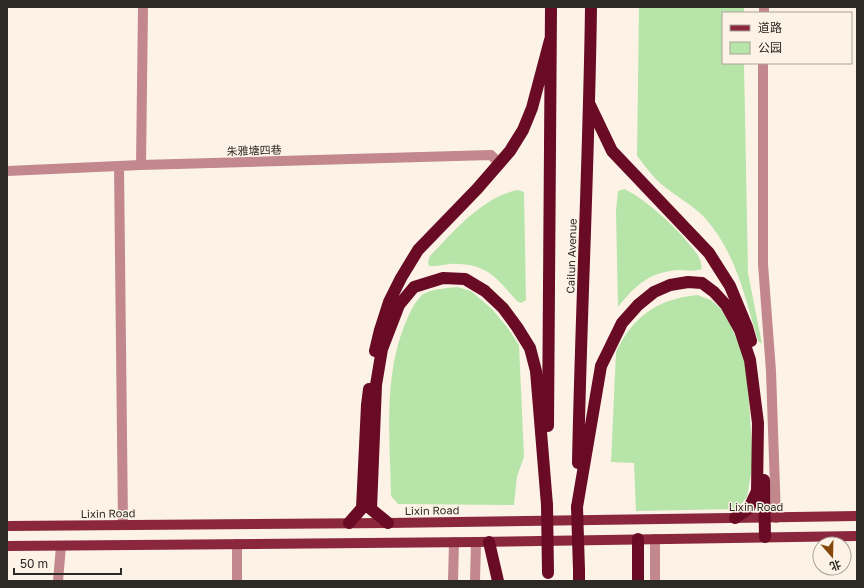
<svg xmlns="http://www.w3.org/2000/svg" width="864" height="588" font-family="'Golos Text','Noto Sans SC',sans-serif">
<rect width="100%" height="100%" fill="#fcf3e6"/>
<!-- green -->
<path fill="#b7e4a9" d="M639 7H744V13H723V63H744L748 273 762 344 758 341C745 297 736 253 705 218 693 205 675 196 661 184 652 176 645 166 637 156Z
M624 189C647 199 683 234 697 254 700 258 701 263 702 269 694 272 685 270 677 270 648 273 636 285 618 307L616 211 618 191Z
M518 190 524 192 526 300 521 303 517 301C498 280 489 265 458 264 448 263 438 267 429 266L428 262 430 256C453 232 483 196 518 190Z
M457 287 471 291 492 309 507 327 519 345 524 457 517 476 514 505 398 504 391 496C390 439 383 378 405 324 409 314 414 303 422 295 430 289 447 288 457 287Z
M697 295 711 300 721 309 731 326 742 352 747 371 753 462 747 497 737 509 636 511 634 463 611 462 616 352C633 316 658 299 697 295Z"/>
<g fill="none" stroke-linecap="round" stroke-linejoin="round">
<!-- minor -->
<path stroke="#c2888d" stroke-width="10" d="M764 13V7
M763 63V264L771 371 776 518
M141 165 143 7
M119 166 123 525
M7 171 141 165 491 155 499 163
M655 539V581
M58 581 61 546
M237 581V544
M453 581 454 542
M475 581 476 542"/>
<!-- major -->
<path stroke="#8b273c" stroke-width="10" d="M7 526 388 523 857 516
M7 546 476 542 857 536"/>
<!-- highway -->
<path stroke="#6a0b25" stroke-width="12" d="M590 105 612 151 709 253 730 286 747 327 751 341
M375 351 380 330 389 302 401 278 418 250 477 189 510 151 523 130 532 108 550 40
M548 426 551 7
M578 463C581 311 589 159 591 7
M764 480 765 537
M577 507 601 366 622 323 638 305 654 292 670 285 688 282 702 283 714 292 726 305 740 330 750 360 758 423 757 491 749 508 735 518
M349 523 362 508 367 405 369 389
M388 523 371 509 376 385 382 349 399 305 414 287 443 278 465 279 485 291 503 308 517 327 530 348 536 371 547 505
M489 542 498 581
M579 581V570
M638 581V539"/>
<!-- highway-bridge -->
<path stroke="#6a0b25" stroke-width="12" d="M547 505 548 573
M577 507 579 570"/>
</g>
<g text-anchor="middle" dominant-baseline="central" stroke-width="3" stroke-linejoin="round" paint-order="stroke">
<!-- street labels -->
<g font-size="11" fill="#2d2a25" stroke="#fcf3e6">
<text transform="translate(254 150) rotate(-2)">朱雅塘四巷</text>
<text transform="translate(571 256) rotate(-88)">Cailun Avenue</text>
<text x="756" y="506">Lixin Road</text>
<text transform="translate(432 510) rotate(-1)">Lixin Road</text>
<text transform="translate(108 513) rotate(-1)">Lixin Road</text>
</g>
</g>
<!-- border -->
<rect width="864" height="588" fill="none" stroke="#2d2a25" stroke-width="16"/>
<!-- legend -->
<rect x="722" y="12" width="130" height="52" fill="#fcf3e6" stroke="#a9a399"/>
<rect x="730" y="25" width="20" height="6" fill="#8b273c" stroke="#a9a399"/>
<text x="758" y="32" font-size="12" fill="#2d2a25">道路</text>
<rect x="730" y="42" width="20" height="12" fill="#b7e4a9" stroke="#a9a399"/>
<text x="758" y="52" font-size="12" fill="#2d2a25">公园</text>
<!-- north arrow -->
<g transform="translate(832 556) rotate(160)"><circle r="19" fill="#fcf3e6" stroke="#a9a399"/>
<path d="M0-3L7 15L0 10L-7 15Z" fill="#86480a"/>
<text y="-6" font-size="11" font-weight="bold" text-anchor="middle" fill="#2d2a25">北</text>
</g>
<!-- scale -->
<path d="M14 568v6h107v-6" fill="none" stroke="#2d2a25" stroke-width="2"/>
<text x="20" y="568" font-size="12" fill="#2d2a25" stroke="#fcf3e6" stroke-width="3" paint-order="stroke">50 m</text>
</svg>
